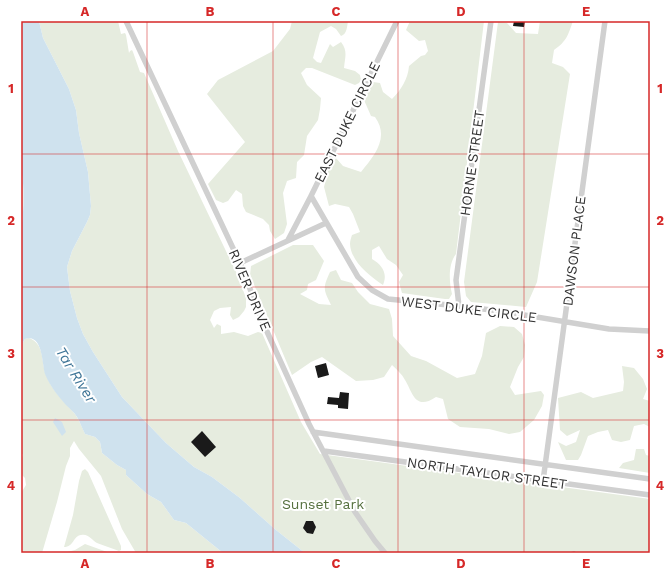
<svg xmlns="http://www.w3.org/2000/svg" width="671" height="574" font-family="'Work Sans',sans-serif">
<rect width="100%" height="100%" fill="#fff"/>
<!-- green -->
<path fill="#e6ecdf" d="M39 21H118L121 34 125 33 126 35 129 53 130 51 132 50 133 52 140 72 144 73 178 151 237 274 246 298V307L244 311 239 317 233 320 230 315 231 307 220 308 214 311 210 320 214 328 217 324 221 326V334L234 332 248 336 258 332 262 333 301 422 320 454 650 499V553H305L276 530 240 498 212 477 194 467 166 443 122 397 93 352 83 334 77 318 70 291 67 267 72 251 87 222 90 215 91 206 88 172 79 133 76 110 69 89 43 38Z
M292 21H348C347 27 347 34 341 36L336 29 331 26 320 32 313 58 317 62 321 63 330 44 333 47 341 42C348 51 345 57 344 68L355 71 360 75 361 80 359 83 355 85 312 68H306L301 73 307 85 321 98 320 109 318 120 307 136 304 155 297 162 296 178 287 181 283 193 287 224 284 233 275 239 270 231 269 225 263 219 246 212 243 206 242 194 236 190 228 201 223 203 216 200 208 184 245 142 207 94 218 80 273 51 290 29Z
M410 21H484L456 254C448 264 449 282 452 294L449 299H445L402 293 399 282 403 275 396 265 387 259 379 246 372 250V259C382 265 388 273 383 285 370 276 351 262 350 244 350 241 351 238 352 235L360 232 353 214 349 207 335 204 329 206 324 187 328 171 336 158 343 166 361 172C374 156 390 138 375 117L371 116 364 100 373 82 380 83 383 92 392 99C401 90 408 79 409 66L421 56 425 55 428 51 425 40 419 41 406 30Z
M540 21H573C568 35 567 41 554 50L552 63 563 67 570 74 537 282 526 307 471 302 466 296 464 282 498 22 507 23 516 33 538 34Z
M21 169C25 189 24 209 21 230Z
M293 245H313L324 261 316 280 308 284 307 290 300 294 319 304 331 305C324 290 322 289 330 272L336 270 341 280 352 283 358 292 370 304 389 309 392 319 393 336 411 356 426 361 457 378 475 374 482 356 486 333 500 326 514 327 522 334 525 345 524 357 518 367 510 387 515 395 541 391 544 395 542 406 534 420 520 432 509 434 489 429 460 427 448 419 443 399 436 397C415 411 413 393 405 380 402 374 397 370 392 365L384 377 373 380 356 381 322 357 311 362 292 375 250 275 251 266Z
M29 338C45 344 41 362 46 375 52 391 64 401 75 414 79 420 82 427 85 434L95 437 100 442 102 453 117 465 126 470V475L147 494 161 502 174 520 186 523 223 553H136L122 529 101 476 79 449 74 441 70 448V456L66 466 57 502 42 553H21V493L26 485 25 478 21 474V461L23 455 21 452V346L25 339Z
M622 366 634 368 643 379 647 389 643 399 650 401V427L644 424 634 426 630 440 621 442 612 440 608 430 598 432 588 436 581 455 578 460H566L558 442 566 446 576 442 580 430 567 436 560 430 558 398 581 392 593 398 623 391 624 382Z
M636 449H644L646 455 650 456V473L619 468 623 463 634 460Z
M85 469 88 472 121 546V550L119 551C112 548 104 546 97 543 92 540 88 533 81 535 73 536 74 547 64 547L73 515 79 481 82 471Z
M85 544 110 553H63L75 550Z"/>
<!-- water -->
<path fill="#cfe2ee" d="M21 21H39L43 38 69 89 76 110 79 133 88 172 91 206 90 215 87 222 72 251 67 267 70 291 77 318 83 334 93 352 122 397 166 443 194 467 212 477 240 498 276 530 305 553H223L186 523 174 520 161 502 147 494 126 475V470L117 465 102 453 100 442 95 437 85 434C82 428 80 422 77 417 74 412 70 409 66 405 58 396 50 386 45 374 42 364 43 333 25 339L21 346V230C24 209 25 189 21 169Z
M55 418 62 422 66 432 62 436 53 422Z"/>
<!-- building -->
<path fill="#1a1a1a" d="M514 21H525L524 27 513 26Z
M326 363 329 375 318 378 315 366Z
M340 392 349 393 348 409 338 408V405L327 404 328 397 339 398Z
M202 431 216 447 205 457 191 442Z
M306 521H313L316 527 313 534 307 533 303 528Z"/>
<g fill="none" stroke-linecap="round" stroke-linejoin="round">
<!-- street -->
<path stroke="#d0d0d0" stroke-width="5.5" d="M126 21 240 263 264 325 309 424 355 512 375 541 385 553
M397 21 311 196 358 277 372 290 388 299 459 306 507 312 609 329 650 331
M288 240 311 196
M240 263 326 223
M459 306 456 280 491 21
M313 432 650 479
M324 451 650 495
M543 481 605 21"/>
<!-- tram -->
<path stroke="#888" stroke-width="1" d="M568 553 574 552 578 553"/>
</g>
<!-- grid -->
<path fill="none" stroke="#d62828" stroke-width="1" stroke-opacity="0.55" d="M147 21V553M273 21V553M398 21V553M524 21V553M21 154H650M21 287H650M21 420H650"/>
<g text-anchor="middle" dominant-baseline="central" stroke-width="4" stroke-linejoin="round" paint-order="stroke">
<!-- street labels -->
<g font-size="14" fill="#333" stroke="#fff">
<text transform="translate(347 122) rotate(-64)">EAST DUKE CIRCLE</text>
<text transform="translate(472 163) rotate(-82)">HORNE STREET</text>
<text transform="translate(574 251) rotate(-83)">DAWSON PLACE</text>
<text transform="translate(250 290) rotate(67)">RIVER DRIVE</text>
<text transform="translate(469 309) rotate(7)">WEST DUKE CIRCLE</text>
<text transform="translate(487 473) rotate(8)">NORTH TAYLOR STREET</text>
</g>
<!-- park labels -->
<g font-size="14" fill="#56703f" stroke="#fff">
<text x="323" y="504">Sunset Park</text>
</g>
<!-- water labels -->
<g font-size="15" font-style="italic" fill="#3f7597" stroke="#fff">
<text transform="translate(76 375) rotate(58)">Tar River</text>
</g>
</g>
<!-- border -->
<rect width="671" height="574" fill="none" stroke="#ffffff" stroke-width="44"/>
<rect x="22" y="22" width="627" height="530" fill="none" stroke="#d62828" stroke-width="1.5"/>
<g font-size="13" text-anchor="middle" font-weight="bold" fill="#d62828">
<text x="85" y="16">A</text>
<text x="210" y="16">B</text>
<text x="336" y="16">C</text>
<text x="461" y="16">D</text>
<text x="586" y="16">E</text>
<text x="11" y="93">1</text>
<text x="660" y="93">1</text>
<text x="11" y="225">2</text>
<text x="660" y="225">2</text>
<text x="11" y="358">3</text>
<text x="660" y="358">3</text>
<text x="11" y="490">4</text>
<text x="660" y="490">4</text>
<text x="85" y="568">A</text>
<text x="210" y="568">B</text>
<text x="336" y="568">C</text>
<text x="461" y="568">D</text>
<text x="586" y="568">E</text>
</g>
</svg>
